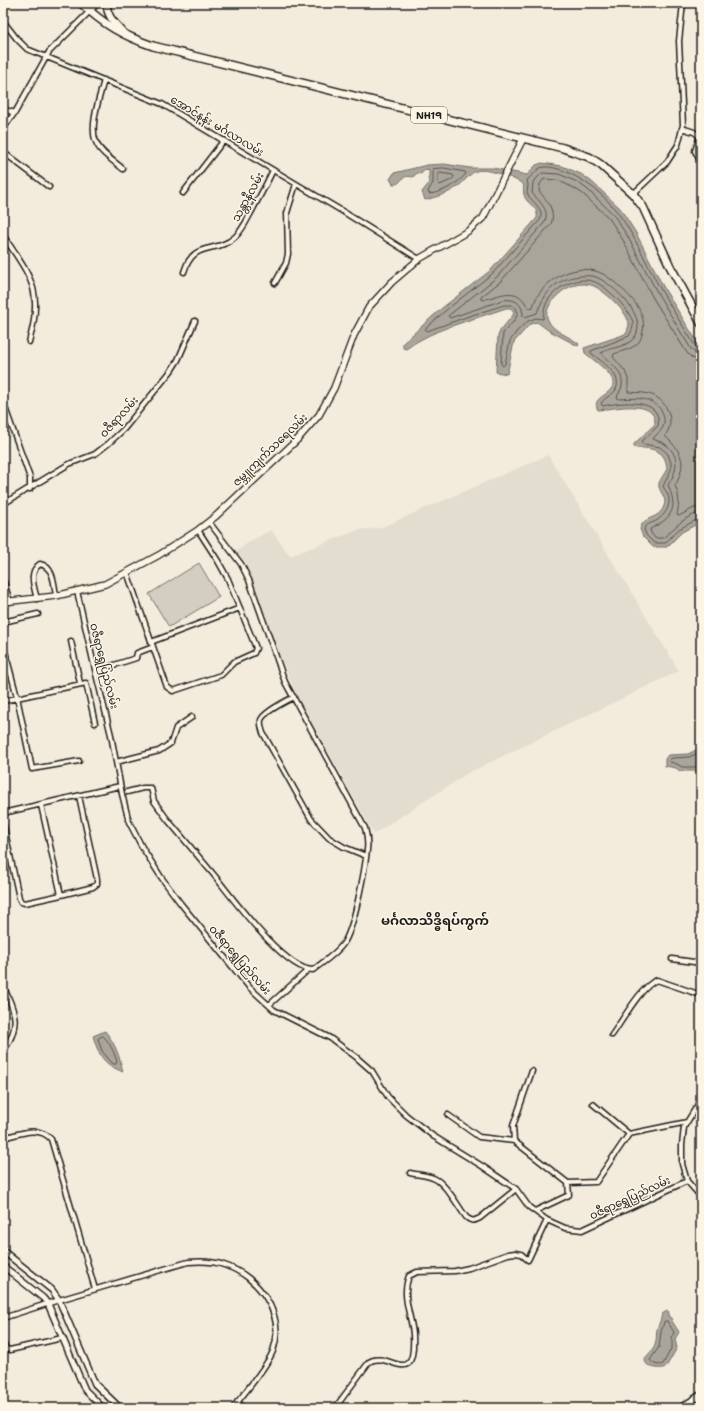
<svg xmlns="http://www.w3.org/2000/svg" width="704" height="1411" font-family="'Shantell Sans','Noto Sans Myanmar',sans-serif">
<rect width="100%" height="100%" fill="#f3ecdd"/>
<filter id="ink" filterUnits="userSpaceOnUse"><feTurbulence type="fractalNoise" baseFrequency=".025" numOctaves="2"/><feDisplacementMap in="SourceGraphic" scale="8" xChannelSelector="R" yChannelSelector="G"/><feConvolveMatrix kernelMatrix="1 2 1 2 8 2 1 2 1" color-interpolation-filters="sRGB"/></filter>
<g filter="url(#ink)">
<!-- built -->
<path fill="#e3ddcf" d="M548 455 679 671 468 773 374 834 296 694 236 551 254 539 271 530 290 556 358 530 380 528Z"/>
<!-- green -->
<path fill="#d3cec1" stroke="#78756e" d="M199 563 219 597 169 627 149 594Z"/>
<!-- water -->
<path fill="#aaa59b" stroke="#716e68" d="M542 163 562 166 581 174 592 182 620 208 636 233 665 290 701 348V522L682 532 667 547H653L643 537 640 529C641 526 642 523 645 521 652 516 660 517 664 506 668 497 657 491 659 483 661 478 665 473 667 469 666 454 658 449 643 448 639 448 638 449 634 447V444L655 424C656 398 614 409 598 410 590 396 613 396 613 383 613 373 593 360 585 353L584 348 620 336 627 333C627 330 629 326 629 324 628 312 602 288 591 285 575 281 560 290 551 303 548 308 545 314 548 320 553 332 570 336 579 344L578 346 548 330 537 322 530 324 514 342 507 374 496 372 498 336 500 331 513 315 514 312 511 308H506C473 320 434 328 406 349L403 348V343L442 308 491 270 537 218C539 202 520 206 524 185 515 178 484 166 474 172 470 174 462 184 457 187 448 194 436 197 425 200L422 192 430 182 428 179 429 176V169L424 170 421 174 417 173 413 177C398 174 404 185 393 184L390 179 394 173 427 165 444 164 470 168H493L527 175 536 165Z
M700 748H701V771H680L676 768 665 766V759L668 755 688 754Z
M105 1031C115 1043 120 1057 123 1072 103 1064 99 1056 93 1036Z
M667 1311 669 1312 668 1316 671 1318 672 1321 679 1332 675 1339 677 1348 666 1367C661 1370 645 1368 645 1360 646 1355 654 1350 655 1345 657 1339 656 1334 657 1329 659 1324 661 1319 662 1314Z"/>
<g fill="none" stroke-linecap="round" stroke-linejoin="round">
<!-- shore -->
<path stroke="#55534f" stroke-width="1" d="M444 168 465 172 466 174C457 184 442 193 429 194L428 191 433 183V169Z
M440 173 453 175 454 177 451 180 440 185 438 183V175Z
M701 349 696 347C684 328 672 309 661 290 634 241 622 198 567 172 560 169 547 165 540 168 536 171 531 177 527 180L528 185 527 193C532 203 545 208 540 220L493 273 445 311 425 329 427 331 469 316 504 305H512L516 308 518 313 514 321 503 333 501 364 503 366 505 364 510 341 517 331 528 321 536 318 543 319C544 304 548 297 560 288 570 282 581 278 592 281 605 284 629 309 633 322 634 326 631 333 629 336L591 351V353C601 361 625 376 615 391 611 396 603 398 601 404L603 406C621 402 663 397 658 426L642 441 641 443 643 444 660 447 668 454 671 463V470L663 486C664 489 667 492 668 495 672 506 664 517 654 522 649 524 647 524 644 529L646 535 654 543H665L679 529 698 519 701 518
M701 354 695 353 691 349 658 294 628 237 613 214 587 189 577 182 559 174 542 173 533 182 532 193C540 202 551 211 544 223L497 277 448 316 450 318 503 300C514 298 523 303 523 316L525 317 537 313C545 291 557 278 581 276 585 276 591 275 596 277 613 284 650 318 634 338 626 348 610 347 601 353L602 355C611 363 624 372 622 386 621 390 618 394 617 398L619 399C633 398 654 396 662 412 664 416 665 422 663 427 661 432 655 435 653 439 656 441 661 441 665 444 681 456 677 471 668 485 678 508 673 518 650 529L651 533 655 538H663C674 529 686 514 701 513
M701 360 692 358 687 353 653 298 623 240 609 218 583 194 574 188 557 180 544 179 540 184 539 191C547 201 556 210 551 224L501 281 481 297V299L483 300C501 295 518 285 528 308H530L533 307C536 295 544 286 554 279 567 271 580 267 595 271 601 272 608 277 613 281 627 293 647 310 643 331 642 335 641 339 639 342 633 349 622 351 614 354L613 357 625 371 628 379V392C635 393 642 392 649 394 664 398 673 414 669 428 668 431 666 434 665 436 683 453 687 463 675 486 680 496 679 505 677 515L679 516 694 508 701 507
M701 752 689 757 672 758 669 760 670 762 677 764 682 767H701
M103 1036C109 1041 115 1054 117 1062L116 1064H113L102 1051 98 1039Z
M667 1321 674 1332 672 1338V1347L663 1364C659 1366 652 1364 650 1360L659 1347 661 1332 664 1322Z"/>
<defs>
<path id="minor" d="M3 21 17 39 27 49 162 104 342 211 419 259
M104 80C100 96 89 126 96 142 100 153 114 161 123 169
M3 109 15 113
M682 128 694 132 701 137
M3 129 16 111 49 52 98 3
M700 136 695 151 701 162
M3 152 49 187
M183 193 224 140
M633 194 667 162 678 145 683 125 679 41 683 3
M3 235C31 278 44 290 29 342
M184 272C194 239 215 255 235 237 243 230 248 218 253 209 260 196 267 183 273 170
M275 283 286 263 288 254 287 213 296 184
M3 402 30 478V489
M3 504 69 464 95 454 109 443 124 429 171 371 178 360 195 321
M127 572 167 687 173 691 221 675 234 662 254 653 256 648 228 579 218 561 198 530
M3 579 10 602
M77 591 96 674 111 735 122 794 129 822 142 847 161 877 181 904 249 987 274 1010 330 1038 356 1057 372 1071 388 1097 406 1115 433 1136 482 1166 516 1189 529 1207 547 1220 565 1228 582 1230 687 1181 701 1197
M37 599C34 587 28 572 40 564 54 567 54 584 56 596
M3 622 38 614
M71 641 80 683
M151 642 240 608
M3 644 17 697 32 769 79 761
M111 666 136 658 137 653 153 647
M294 697C286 701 264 712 261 720 260 725 262 729 263 733L311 819 329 838 344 847 366 856
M3 701 86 683 95 723
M116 762 159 751 171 743 176 728 192 717
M127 792 143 788H151L154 801 167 819C182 837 198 856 214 875 232 897 284 970 313 970 323 962 336 954 343 944 354 930 365 869 367 850 368 842 367 835 365 828L285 682 249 580 241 564 209 522
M41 805 61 895 93 887 97 884V879L79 796
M3 813 120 786
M3 822 19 898 21 902 25 903 61 895
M672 959 701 963
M3 986C16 1012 21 1026 3 1052
M269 1005 308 970
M612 1035C622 1021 642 985 657 980L701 995
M532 1071 513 1126 514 1141 568 1183 569 1195 535 1211
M593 1104 629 1134
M448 1115 479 1137 514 1141
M3 1138C19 1134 39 1125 51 1139L95 1289
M410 1173C418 1175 430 1175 437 1180 448 1187 458 1206 466 1217 472 1222 474 1221 480 1218L516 1189
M687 1181 682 1164V1145L684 1127 697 1106 701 1098
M568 1183 596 1182 629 1134 687 1122
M3 1318 59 1300 188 1262C200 1261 213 1261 224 1265 259 1276 286 1315 273 1351 267 1367 244 1393 233 1408
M3 1343 6 1349 10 1350 62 1338
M237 1402 245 1408
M335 1408 369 1362C388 1349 416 1392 413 1334 411 1314 401 1296 409 1276L417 1272 455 1271 469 1268 508 1254 515 1253 521 1254 528 1260 547 1220"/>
<path id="tertiary" d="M3 1251 52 1290 59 1300 95 1384 120 1408
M3 1266 43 1298 48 1304 85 1390 103 1408"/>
<path id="secondary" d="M3 602 56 596 105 584 159 555 198 530 216 516 297 440 319 415 334 388 354 335 369 307 392 282 419 259 468 231 483 218 523 139"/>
<path id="primary" d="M107 3C106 16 115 23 123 32
M681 1408 701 1395"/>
<path id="trunk" d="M81 3C104 25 124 36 153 46L563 148 589 157 601 165 633 194 643 207 670 266 701 323"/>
</defs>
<!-- minor casing -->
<use href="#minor" stroke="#1c1c1c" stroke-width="7"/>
<!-- tertiary casing -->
<use href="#tertiary" stroke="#1c1c1c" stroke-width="8"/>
<!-- secondary casing -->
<use href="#secondary" stroke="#1c1c1c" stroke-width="8"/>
<!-- primary casing -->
<use href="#primary" stroke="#1c1c1c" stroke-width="9"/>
<!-- trunk casing -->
<use href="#trunk" stroke="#1c1c1c" stroke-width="10"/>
<!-- minor -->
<use href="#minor" stroke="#fcf5e5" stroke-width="4"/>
<!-- tertiary -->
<use href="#tertiary" stroke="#fcf5e5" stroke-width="5"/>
<!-- secondary -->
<use href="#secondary" stroke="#fcf5e5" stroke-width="5.5"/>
<!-- primary -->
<use href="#primary" stroke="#fcf5e5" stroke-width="6"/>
<!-- trunk -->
<use href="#trunk" stroke="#fcf5e5" stroke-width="7"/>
</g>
</g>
<g text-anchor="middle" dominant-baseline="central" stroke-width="3" stroke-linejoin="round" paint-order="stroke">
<!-- shield labels -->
<rect fill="#fcf5e5" stroke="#5f5d58" stroke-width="1" x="411" y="107" width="36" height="16" rx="3"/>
<g font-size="10" font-weight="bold" fill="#1c1c1c">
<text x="429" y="115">NH19</text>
</g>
<!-- street labels -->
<g font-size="11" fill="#1c1c1c" stroke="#fcf5e5">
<text transform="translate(217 126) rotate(31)">အောင်နန်း မင်္ဂလာလမ်း</text>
<text transform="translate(248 197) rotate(-61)">သန္တာနီလမ်း</text>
<text transform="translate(119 417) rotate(-48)">ဝဇီရာလမ်း</text>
<text transform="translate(270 450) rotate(-44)">ဇမ္ဘူကျက်သရေလမ်း</text>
<text transform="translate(104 666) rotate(76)">ဝဇီရာရွှေပြည်လမ်း</text>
<text transform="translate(240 960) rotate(49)">ဝဇီရာရွှေပြည်လမ်း</text>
<text transform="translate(630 1198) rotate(-25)">ဝဇီရာရွှေပြည်လမ်း</text>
</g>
<!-- quarter labels -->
<g font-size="13" font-weight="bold" fill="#1c1c1c" stroke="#fcf5e5">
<text x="435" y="920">မင်္ဂလာသိဒ္ဓိရပ်ကွက်</text>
</g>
</g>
<!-- margin -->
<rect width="704" height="1411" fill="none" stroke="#fcf5e5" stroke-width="16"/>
<rect x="8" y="8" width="688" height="1395" fill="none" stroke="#1c1c1c" stroke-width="1.5" filter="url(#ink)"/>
</svg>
